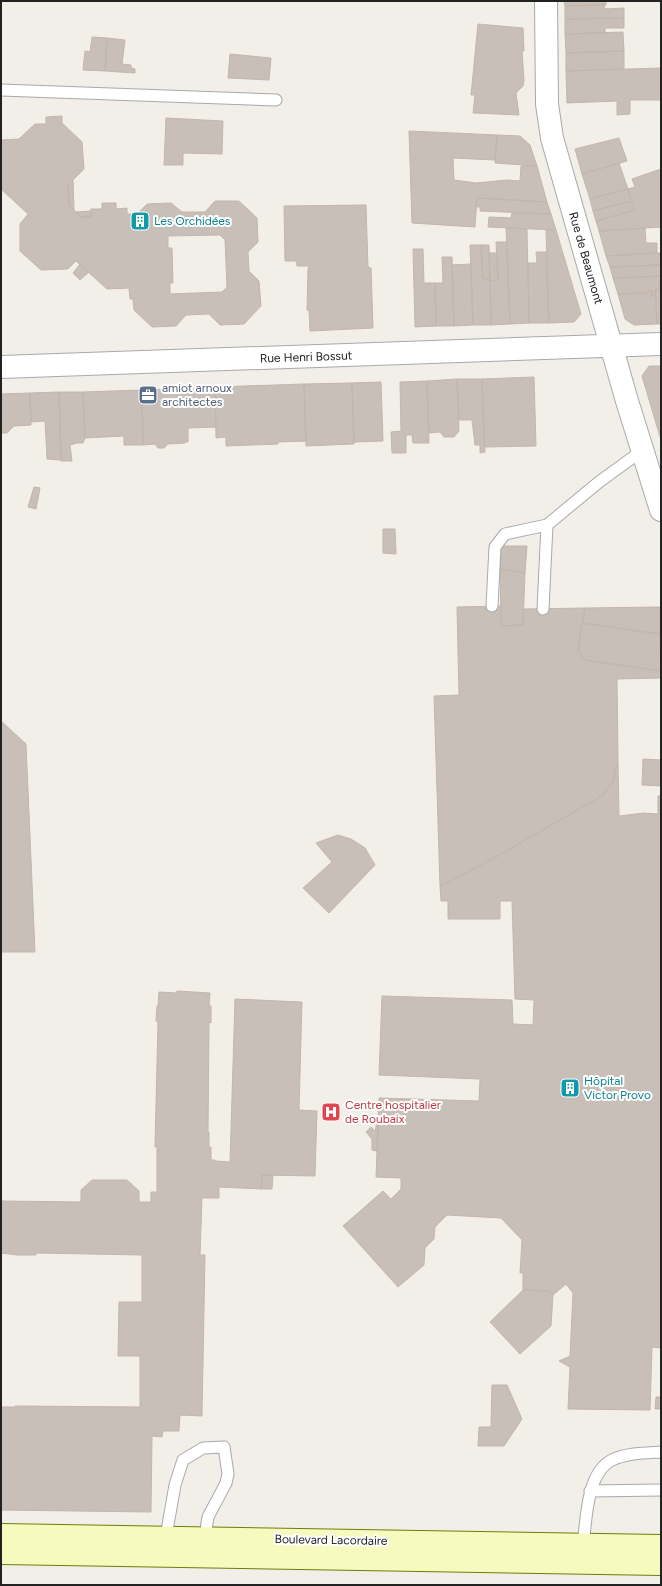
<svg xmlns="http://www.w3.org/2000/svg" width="662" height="1586" font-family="Figtree,sans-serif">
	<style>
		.building { fill: #c7bfb8; stroke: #c4b6ab; fill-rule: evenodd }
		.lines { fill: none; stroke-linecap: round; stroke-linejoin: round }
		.lane-casing { stroke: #a9a9a9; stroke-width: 13 }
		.street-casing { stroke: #a9a9a9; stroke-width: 24 }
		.secondary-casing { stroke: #707d05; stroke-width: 24 }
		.lane { stroke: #fff; stroke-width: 11 }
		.street { stroke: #fff; stroke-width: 22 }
		.secondary { stroke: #f7fabf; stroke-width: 22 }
		.labels { text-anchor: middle; stroke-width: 4; stroke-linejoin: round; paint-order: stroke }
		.culture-label { font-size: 12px; fill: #0d838f; stroke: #fff; text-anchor: start }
		.street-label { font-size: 12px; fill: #222; stroke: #fff }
		.service-label { font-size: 12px; fill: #4e5e75; stroke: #fff; text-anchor: start }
		.health-label { font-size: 12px; fill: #be3a42; stroke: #fff; text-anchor: start }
	</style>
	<rect width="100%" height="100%" fill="#f2efe9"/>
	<!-- building -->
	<path class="building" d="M 564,1 L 606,1 L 606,5 L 565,6 Z
		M 604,5 L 605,9 L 624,8 L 624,18 L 565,19 L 565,6 Z
		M 624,18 L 624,28 L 605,28 L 605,33 L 565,34 L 565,19 Z
		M 478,24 L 523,28 L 524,51 L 522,51 L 524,80 L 523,86 L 516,93 L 519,115 L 473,113 L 475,95 L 471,95 Z
		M 623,32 L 624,51 L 566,53 L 565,34 Z
		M 92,37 L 107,38 L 105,71 L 83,70 L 85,51 L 90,52 Z
		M 107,38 L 125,40 L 122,64 L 131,65 L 131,68 L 135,69 L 135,73 L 105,71 Z
		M 624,51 L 624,69 L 566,71 L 566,53 Z
		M 230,54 L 271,58 L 269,80 L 228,78 Z
		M 661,68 L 661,100 L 630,100 L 630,114 L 617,115 L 617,101 L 567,103 L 566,71 Z
		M 62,116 L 62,123 L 82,142 L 84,169 L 68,185 L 69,205 L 81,217 L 91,217 L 91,209 L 102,209 L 102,203 L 116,203 L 116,209 L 127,208 L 127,214 L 137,214 L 147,204 L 171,203 L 182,212 L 205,212 L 215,201 L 239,201 L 257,218 L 258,242 L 248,252 L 249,271 L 259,281 L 261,306 L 244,324 L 220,325 L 209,314 L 186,315 L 176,326 L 152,327 L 134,310 L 133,299 L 130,299 L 129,288 L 107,289 L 76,261 L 68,269 L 41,270 L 20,251 L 20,224 L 28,214 L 1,189 L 1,140 L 19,139 L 35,124 L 46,124 L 46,117 ZM 220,235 L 225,240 L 227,287 L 222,292 L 170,294 L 170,283 L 173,283 L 172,248 L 168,248 L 168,236 Z
		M 166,118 L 223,121 L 222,154 L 183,153 L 183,165 L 164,165 Z
		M 409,131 L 497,135 L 495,160 L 453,158 L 454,180 L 476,183 L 507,180 L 520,181 L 521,166 L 537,166 L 547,202 L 477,198 L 475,227 L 412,223 Z
		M 497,135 L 520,136 L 530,145 L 537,166 L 495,163 Z
		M 619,138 L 627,161 L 582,174 L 575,149 Z
		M 619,163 L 628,189 L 590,199 L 582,174 Z
		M 661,169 L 661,227 L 599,231 L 596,221 L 635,210 L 628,189 L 635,187 L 632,179 Z
		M 73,180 L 74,210 L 69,205 L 68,185 Z
		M 628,189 L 631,201 L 593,211 L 590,199 Z
		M 477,198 L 547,202 L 551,214 L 480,211 L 480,207 L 476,207 Z
		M 631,201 L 635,210 L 596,221 L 593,211 Z
		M 366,205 L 368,267 L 371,268 L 373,328 L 310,331 L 309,310 L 307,310 L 308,269 L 309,266 L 297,266 L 296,261 L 285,261 L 284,206 Z
		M 91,211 L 91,217 L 81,217 L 75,212 Z
		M 512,213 L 551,214 L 556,230 L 488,227 L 489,217 L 511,218 Z
		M 506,228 L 527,229 L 529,323 L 510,324 Z
		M 645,228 L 646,243 L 657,243 L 657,253 L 606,256 L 599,231 Z
		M 546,230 L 556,230 L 581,314 L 574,322 L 549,323 Z
		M 496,242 L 507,242 L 510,324 L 491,325 L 490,281 L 498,280 Z
		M 470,245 L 481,245 L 483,279 L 490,279 L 491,325 L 473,325 Z
		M 481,245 L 489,245 L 490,279 L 483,279 Z
		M 413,249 L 423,249 L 424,283 L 435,283 L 436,326 L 415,327 Z
		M 536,252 L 546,252 L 549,323 L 529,323 L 528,263 L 537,263 Z
		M 489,253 L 497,253 L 498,280 L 490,281 Z
		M 660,253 L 661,265 L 610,267 L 606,256 Z
		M 442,257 L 452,257 L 454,326 L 436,326 L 435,283 L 443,283 Z
		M 80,264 L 89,272 L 80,280 L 73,273 Z
		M 471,264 L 473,325 L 454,326 L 452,265 Z
		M 661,265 L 661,276 L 642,277 L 613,278 L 610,267 Z
		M 661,276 L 659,290 L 655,290 L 656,296 L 652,296 L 652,291 L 647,291 L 647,293 L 618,294 L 613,278 Z
		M 659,282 L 661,282 L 661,324 L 657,324 L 655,290 L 659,290 Z
		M 647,291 L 652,291 L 652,296 L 656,296 L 657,324 L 634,325 L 625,319 L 618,294 L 647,293 Z
		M 649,366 L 661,366 L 661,440 L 642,376 Z
		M 534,377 L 536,446 L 484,447 L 482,379 Z
		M 457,379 L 459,431 L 454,437 L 444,437 L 440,432 L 429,433 L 427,381 Z
		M 457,379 L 482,379 L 485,452 L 480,453 L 480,445 L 475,445 L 472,420 L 459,420 Z
		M 427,381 L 429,443 L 413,443 L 412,435 L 406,435 L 406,453 L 392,453 L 391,432 L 401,431 L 400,382 Z
		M 381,382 L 383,441 L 354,442 L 352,383 Z
		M 352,383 L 354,444 L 306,446 L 304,384 Z
		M 304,384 L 306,441 L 278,442 L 278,444 L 226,446 L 226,437 L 216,438 L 215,387 Z
		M 215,387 L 216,427 L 188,428 L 188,442 L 185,442 L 185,443 L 168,444 L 164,448 L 158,448 L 155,444 L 143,445 L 142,390 Z
		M 142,390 L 143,445 L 124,445 L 124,436 L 85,438 L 83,392 Z
		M 59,392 L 83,392 L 85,438 L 83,443 L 77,443 L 70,445 L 72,461 L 61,461 Z
		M 59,392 L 61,460 L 47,459 L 45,421 L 31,422 L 30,393 Z
		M 30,393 L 31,425 L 14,426 L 7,433 L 1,433 L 1,394 Z
		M 34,487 L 40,488 L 36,509 L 28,507 Z
		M 383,529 L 395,529 L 396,554 L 383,553 Z
		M 500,546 L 527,546 L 525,573 L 500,569 Z
		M 500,569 L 525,573 L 523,625 L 501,626 Z
		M 501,606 L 501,626 L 523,625 L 523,609 L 585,608 L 578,651 L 585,660 L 661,671 L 661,678 L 617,679 L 618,759 L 613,781 L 603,795 L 498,856 L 440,886 L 434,696 L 459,695 L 457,607 Z
		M 660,607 L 660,634 L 582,623 L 585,608 Z
		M 582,623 L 660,634 L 661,671 L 585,660 L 578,651 Z
		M 1,721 L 26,744 L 35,952 L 1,952 Z
		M 643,759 L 661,760 L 661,786 L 642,785 Z
		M 618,761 L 619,816 L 644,813 L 658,814 L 658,796 L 661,796 L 661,1348 L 652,1347 L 650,1410 L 568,1409 L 570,1367 L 559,1361 L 570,1356 L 573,1293 L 566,1284 L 553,1295 L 549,1291 L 523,1290 L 523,1273 L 520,1273 L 522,1240 L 501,1218 L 447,1215 L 435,1227 L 434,1239 L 425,1248 L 424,1265 L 398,1287 L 343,1226 L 383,1191 L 391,1199 L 401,1189 L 401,1178 L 376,1177 L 379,1098 L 479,1101 L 480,1079 L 379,1075 L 382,996 L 512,1000 L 513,1024 L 533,1025 L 534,1000 L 515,999 L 512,901 L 500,901 L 500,919 L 448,919 L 448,901 L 441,901 L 440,886 L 498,856 L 603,795 L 613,781 Z
		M 338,835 L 351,839 L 365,848 L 375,865 L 329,913 L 303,888 L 332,862 L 316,843 Z
		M 177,991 L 210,993 L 209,1006 L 211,1006 L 211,1023 L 209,1022 L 208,1132 L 209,1132 L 209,1147 L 211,1147 L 211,1160 L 215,1160 L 215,1161 L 230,1162 L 235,999 L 302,1002 L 299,1110 L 317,1111 L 315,1176 L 262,1175 L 261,1189 L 219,1187 L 219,1198 L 202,1198 L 200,1255 L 205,1255 L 202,1416 L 180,1415 L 179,1431 L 163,1431 L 162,1437 L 152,1436 L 151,1512 L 1,1510 L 1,1407 L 15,1407 L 15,1406 L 140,1407 L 140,1356 L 118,1356 L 119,1302 L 142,1302 L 142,1255 L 36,1253 L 36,1255 L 17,1255 L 1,1253 L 1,1201 L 81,1202 L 81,1190 L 92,1180 L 127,1180 L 139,1191 L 139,1202 L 151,1202 L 151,1192 L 157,1192 L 157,1147 L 155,1147 L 158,1022 L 156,1021 L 157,1006 L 158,1006 L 159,992 L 176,993 Z
		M 378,1118 L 377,1151 L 372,1150 L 372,1139 L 366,1132 L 371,1127 L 375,1131 Z
		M 262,1175 L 273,1175 L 272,1189 L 261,1189 Z
		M 523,1290 L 549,1291 L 553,1295 L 551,1326 L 520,1354 L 490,1322 Z
		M 492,1385 L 507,1385 L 522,1419 L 504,1446 L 478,1446 L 479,1427 L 491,1427 Z
		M 656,1397 L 661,1397 L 661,1409 L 655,1409 Z"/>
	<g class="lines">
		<defs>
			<path id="lane" d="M 1,90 L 276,100
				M 547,525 L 599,482 L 643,450
				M 492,606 L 495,547 L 505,534 L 547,525 L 543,609
				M 590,1491 L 661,1490
				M 165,1542 L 175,1485 L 183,1460 L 203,1448 L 224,1447 L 228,1474 L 226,1483 L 208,1517 L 204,1542
				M 583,1548 C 586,1522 586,1473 612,1460 C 626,1453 645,1453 661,1452"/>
			<path id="street" d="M 546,1 L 547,104 L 552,138 L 627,401 L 661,510
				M 1,367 L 661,344"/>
			<path id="secondary" d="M 1,1535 L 661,1546
				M 1,1553 L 661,1564"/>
		</defs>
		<!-- lane casing -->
		<use href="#lane" class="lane-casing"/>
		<!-- street casing -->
		<use href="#street" class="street-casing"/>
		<!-- secondary casing -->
		<use href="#secondary" class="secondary-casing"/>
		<!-- lane -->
		<use href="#lane" class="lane"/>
		<!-- street -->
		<use href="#street" class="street"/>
		<!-- secondary -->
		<use href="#secondary" class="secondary"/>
	</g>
	<!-- icons -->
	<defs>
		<symbol id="building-square" viewBox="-11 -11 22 22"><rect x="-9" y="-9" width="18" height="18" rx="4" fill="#0f9aa8" stroke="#fff"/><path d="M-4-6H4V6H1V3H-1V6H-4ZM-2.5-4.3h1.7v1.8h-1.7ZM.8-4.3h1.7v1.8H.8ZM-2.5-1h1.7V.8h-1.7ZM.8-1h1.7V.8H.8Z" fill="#fff"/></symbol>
		<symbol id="office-square" viewBox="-11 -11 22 22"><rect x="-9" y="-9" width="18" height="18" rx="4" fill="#5c6f8a" stroke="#fff"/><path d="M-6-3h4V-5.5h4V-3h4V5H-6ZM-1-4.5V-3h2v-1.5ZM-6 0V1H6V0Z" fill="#fff"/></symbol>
		<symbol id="hospital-square" viewBox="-11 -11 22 22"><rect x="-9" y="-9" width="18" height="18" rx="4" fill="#e0444e" stroke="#fff"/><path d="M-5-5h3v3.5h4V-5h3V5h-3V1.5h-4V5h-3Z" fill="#fff"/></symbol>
	</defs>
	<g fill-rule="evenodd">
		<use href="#building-square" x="129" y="210" width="22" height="22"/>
		<use href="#office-square" x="137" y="384" width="22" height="22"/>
		<use href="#building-square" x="559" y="1077" width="22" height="22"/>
		<use href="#hospital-square" x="320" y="1101" width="22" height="22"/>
	</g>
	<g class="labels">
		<!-- culture labels -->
		<g class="culture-label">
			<text x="154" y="225">Les Orchidées</text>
			<text x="584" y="1085">Hôpital<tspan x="584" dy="14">Victor Provo</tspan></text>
		</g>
		<!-- street labels -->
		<g class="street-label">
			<text transform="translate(586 258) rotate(74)" y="4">Rue de Beaumont</text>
			<text transform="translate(306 357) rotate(-2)" y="4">Rue Henri Bossut</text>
			<text transform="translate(331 1540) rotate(1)" y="4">Boulevard Lacordaire</text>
		</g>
		<!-- service labels -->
		<g class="service-label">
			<text x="162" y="392">amiot arnoux<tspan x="162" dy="14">architectes</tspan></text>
		</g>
		<!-- health labels -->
		<g class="health-label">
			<text x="345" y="1109">Centre hospitalier<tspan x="345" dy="14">de Roubaix</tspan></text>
		</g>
	</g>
	<!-- border -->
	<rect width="662" height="1586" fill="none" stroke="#222222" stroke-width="4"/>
</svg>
